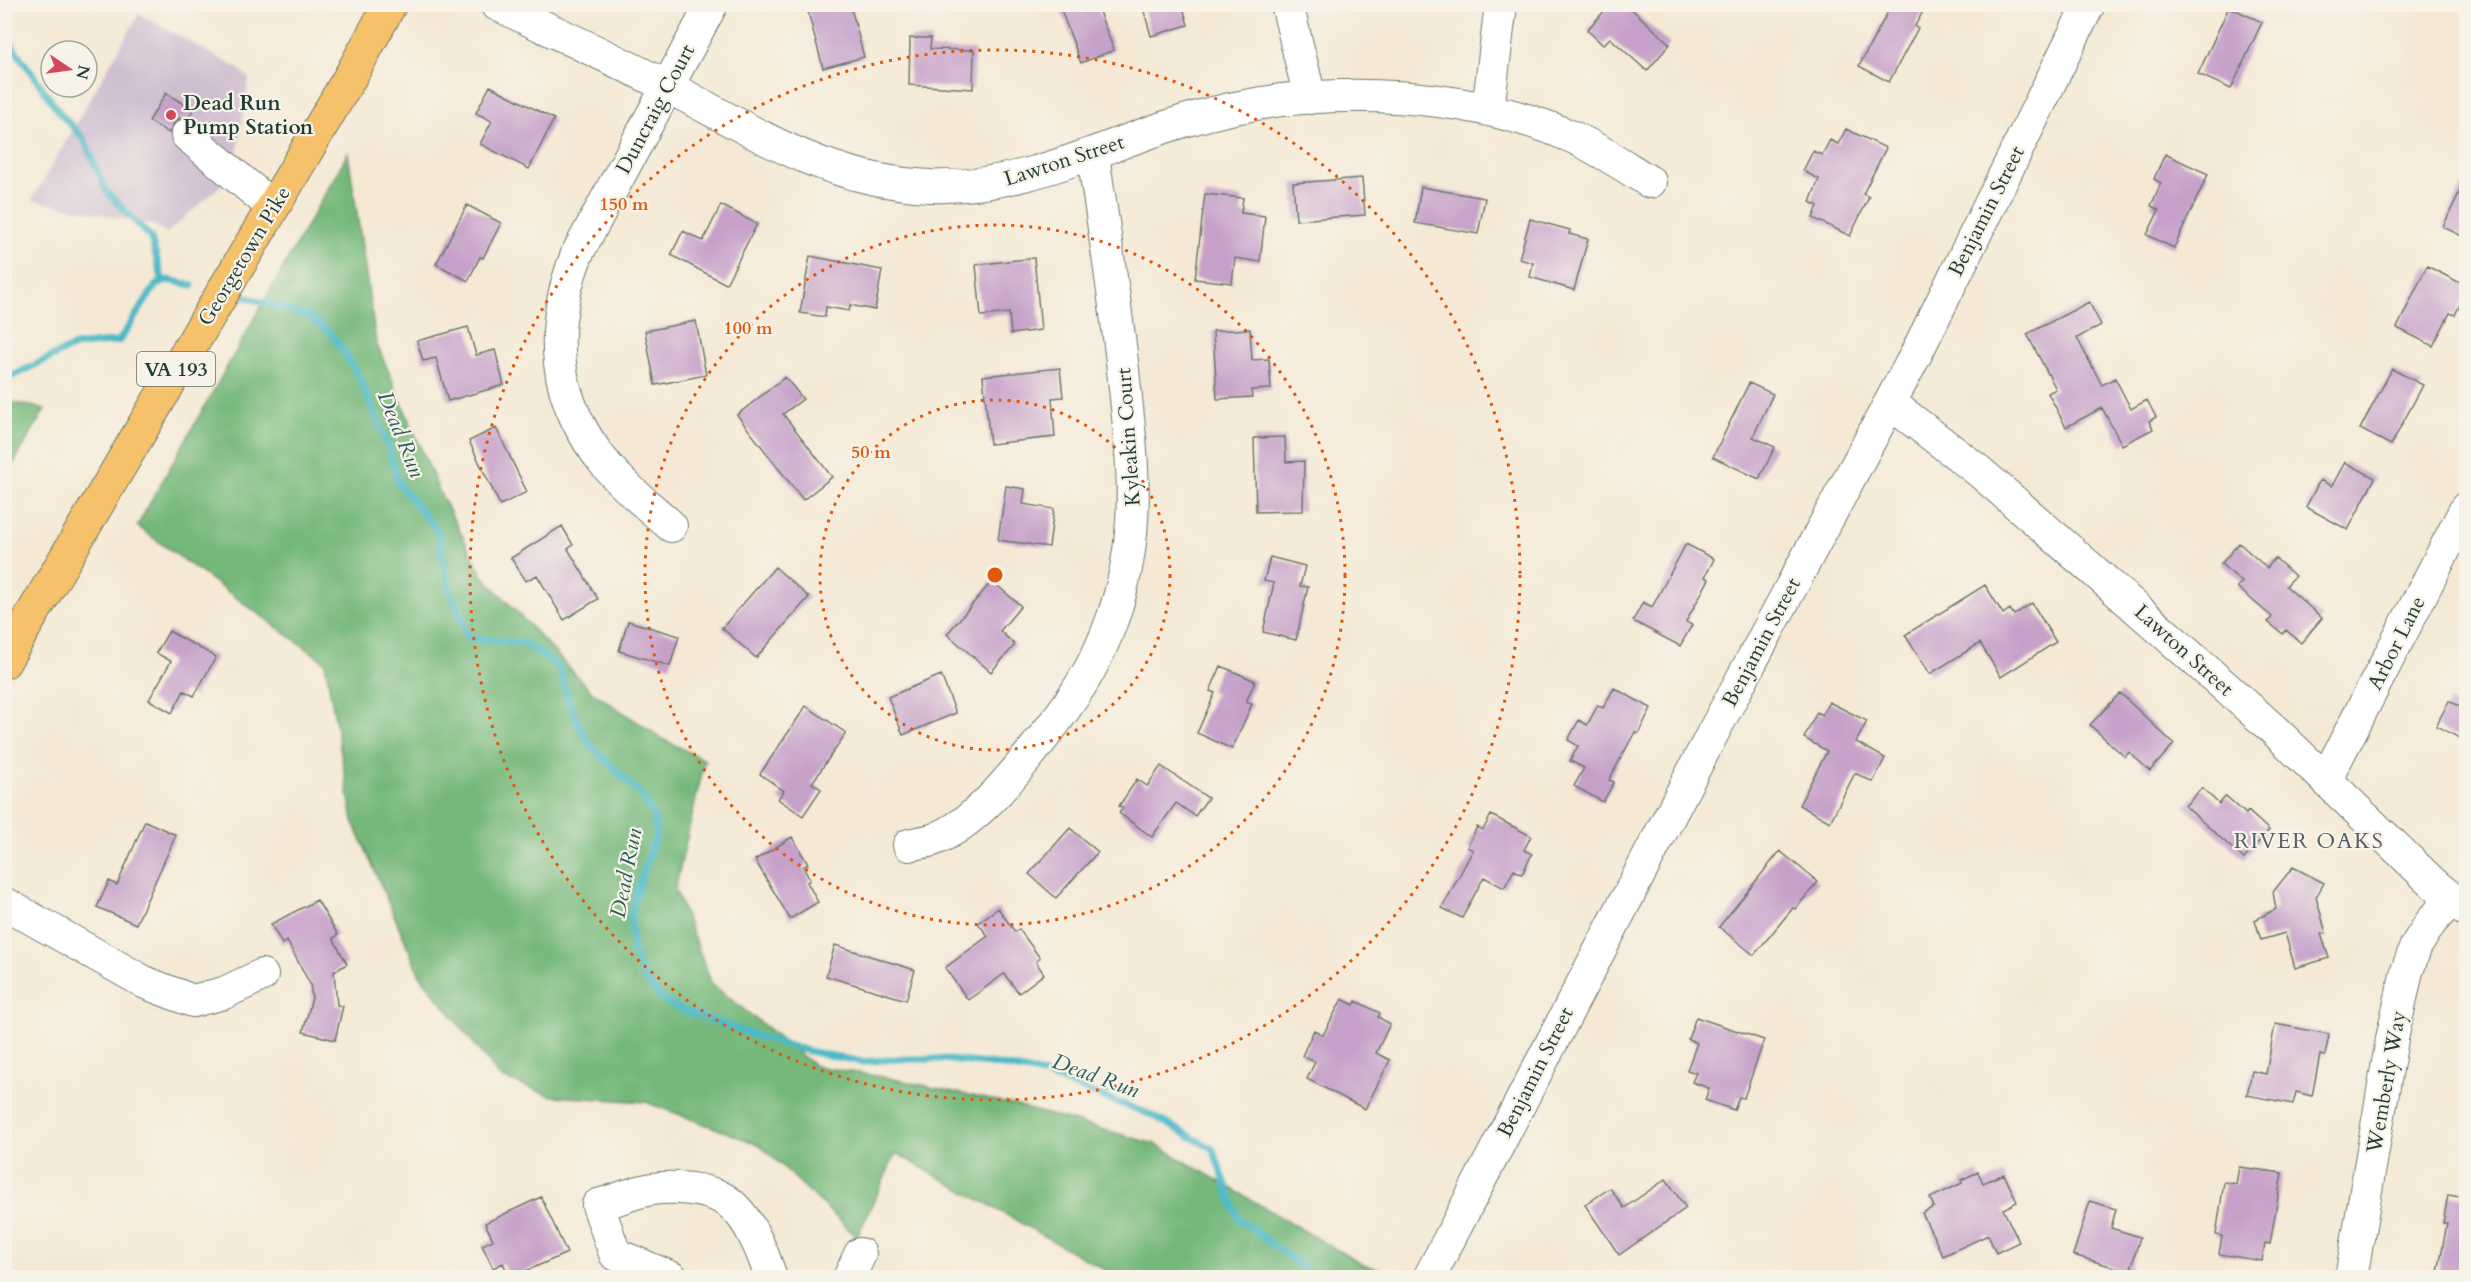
<svg xmlns="http://www.w3.org/2000/svg" width="2471" height="1282" font-family="Cardo,serif">
	<style>
		.industrial { fill: #cfbdd0 }
		.forest { fill: #75b87a; stroke: #4a7a57; stroke-width: 1.5 }
		.lines { fill: none; stroke-linecap: round; stroke-linejoin: round }
		.stream { stroke: #4cb9c7; stroke-width: 7 }
		.building { fill: #c6a0c9 }
		.minor-casing { stroke: #6a796c; stroke-width: 34 }
		.major-casing { stroke: #6a796c; stroke-width: 35 }
		.minor { stroke: #fff; stroke-width: 32 }
		.major { stroke: #f5c16b; stroke-width: 33 }
		.ring { fill: none; stroke: #de580e; stroke-width: 3; stroke-dasharray: 3 6 }
		.poi-dot { fill: #d1495b; stroke: #f7f3e8; stroke-width: 2 }
		.labels { text-anchor: middle; stroke-width: 4.5; stroke-linejoin: round; paint-order: stroke }
		.shield { fill: #f7f3e8; stroke: #60746a; stroke-width: 1.5 }
		.shield-label { font-size: 20px; font-weight: bold; fill: #1f3d34 }
		.poi-label { font-size: 21px; font-weight: bold; fill: #1f3d34; stroke: #f7f3e8; text-anchor: start }
		.street-label { font-size: 21px; fill: #1f3d34; stroke: #f7f3e8 }
		.water-label { font-size: 22px; font-style: italic; fill: #2a5c59; stroke: #f7f3e8 }
		.neighbourhood-label { font-size: 22px; letter-spacing: 1.5px; fill: #596068; stroke: #f7f3e8 }
		.centre { fill: #de580e; stroke: #f7f3e8; stroke-width: 3 }
		.ring-label { font-size: 18px; text-anchor: middle; font-weight: bold; fill: #de580e; stroke: #f7f3e8; stroke-width: 4.5; stroke-linejoin: round; paint-order: stroke }
	</style>
	<rect width="100%" height="100%" fill="#f7f3e8"/>
	<filter id="ink" filterUnits="userSpaceOnUse"><feTurbulence type="fractalNoise" baseFrequency=".0167" numOctaves="2"/><feDisplacementMap in="SourceGraphic" scale="12" xChannelSelector="R" yChannelSelector="G"/><feConvolveMatrix kernelMatrix="1 2 1 2 8 2 1 2 1" color-interpolation-filters="sRGB"/></filter>
	<filter id="wash" filterUnits="userSpaceOnUse"><feTurbulence type="fractalNoise" baseFrequency=".008" numOctaves="4" result="noise"/><feDisplacementMap in="SourceGraphic" scale="24" xChannelSelector="R" yChannelSelector="G"/><feGaussianBlur stdDeviation="1.35" result="paint"/><feColorMatrix in="noise" values="0 0 0 0 0 0 0 0 0 0 0 0 0 0 0 0 0 1.4 0 .05"/><feComposite in="paint" operator="in"/></filter>
	<g filter="url(#wash)">
		<rect width="100%" height="100%" fill="#f5e9d5"/>
		<!-- industrial -->
		<path class="industrial" d="M 139,14 L 239,69 L 249,78 L 235,166 L 226,181 L 167,233 L 153,225 L 32,200 Z"/>
		<!-- forest -->
		<path class="forest" d="M 348,153 L 376,342 L 440,493 L 483,576 L 590,690 L 666,741 L 705,760 L 675,889 L 712,984 L 815,1066 L 889,1078 L 1014,1105 L 1155,1144 L 1363,1265 L 1405,1275 L 1404,1277 L 1117,1277 L 896,1153 L 857,1237 L 760,1145 L 646,1102 L 552,1096 L 500,1077 L 420,975 L 353,821 L 325,662 L 137,526 Z
			M 5,401 L 45,409 L 5,478 L 4,401 Z"/>
		<g class="lines">
			<!-- stream -->
			<path class="stream" d="M 4,9 L 6,4
				M 4,34 L 60,113 L 84,139 L 106,191 L 151,238 L 163,282
				M 243,296 L 309,317 L 330,332 L 341,348 L 358,374 L 389,448 L 398,483 L 438,532 L 448,583 L 468,638 L 524,643 L 558,666 L 573,713 L 589,744 L 641,795 L 653,815 L 656,835 L 637,891 L 631,916 L 633,950 L 643,976 L 661,999 L 682,1010 L 754,1035 L 808,1051 L 862,1062 L 898,1059 L 942,1059 L 998,1065 L 1039,1073 L 1152,1115 L 1213,1149 L 1238,1218 L 1316,1278
				M 4,380 L 74,346 L 119,341 L 156,285 L 168,280 L 192,285"/>
		</g>
		<g id="blocks">
			<!-- building -->
			<path class="building" d="M 806,4 L 850,4 L 864,57 L 823,68 Z
				M 1076,4 L 1096,4 L 1114,50 L 1081,63 L 1061,10 Z
				M 1142,4 L 1182,4 L 1188,25 L 1151,36 Z
				M 1611,4 L 1626,4 L 1670,44 L 1647,71 L 1610,38 L 1603,45 L 1587,30 Z
				M 1892,4 L 1927,4 L 1915,26 L 1918,28 L 1889,82 L 1859,66 Z
				M 2229,7 L 2262,22 L 2231,89 L 2198,74 Z
				M 910,38 L 931,38 L 930,49 L 974,50 L 973,89 L 909,85 Z
				M 490,86 L 554,119 L 529,169 L 480,144 L 492,121 L 476,113 Z
				M 166,93 L 193,110 L 189,117 L 180,118 L 174,123 L 169,133 L 149,121 Z
				M 1846,129 L 1886,148 L 1863,194 L 1869,197 L 1850,236 L 1813,218 L 1818,206 L 1810,202 L 1819,179 L 1803,171 L 1813,151 L 1822,155 L 1830,140 L 1838,144 Z
				M 2165,154 L 2208,174 L 2174,248 L 2147,235 L 2159,210 L 2151,206 L 2161,183 L 2154,179 Z
				M 1362,178 L 1365,215 L 1296,220 L 1293,183 Z
				M 2466,178 L 2466,238 L 2443,227 Z
				M 1421,187 L 1485,198 L 1478,234 L 1415,223 Z
				M 1205,194 L 1243,198 L 1241,213 L 1265,216 L 1260,262 L 1235,258 L 1232,283 L 1195,279 Z
				M 467,205 L 501,223 L 483,258 L 480,257 L 468,281 L 436,264 Z
				M 721,205 L 757,224 L 726,284 L 671,255 L 683,231 L 703,241 Z
				M 1530,219 L 1570,230 L 1569,234 L 1588,239 L 1574,290 L 1530,277 L 1533,263 L 1519,259 Z
				M 810,256 L 882,270 L 875,310 L 850,305 L 849,311 L 826,307 L 825,317 L 800,313 Z
				M 1034,258 L 1041,330 L 1011,334 L 1009,313 L 981,316 L 976,265 Z
				M 2427,266 L 2466,286 L 2466,292 L 2455,315 L 2450,313 L 2433,346 L 2397,328 Z
				M 2089,302 L 2101,325 L 2077,338 L 2102,385 L 2115,378 L 2131,409 L 2147,400 L 2156,417 L 2149,421 L 2153,429 L 2122,445 L 2102,408 L 2066,427 L 2048,393 L 2056,389 L 2027,334 Z
				M 696,321 L 706,375 L 655,385 L 645,331 Z
				M 468,327 L 476,355 L 495,350 L 504,385 L 448,401 L 436,358 L 423,361 L 417,341 Z
				M 1250,329 L 1252,360 L 1269,359 L 1271,389 L 1251,390 L 1252,397 L 1217,399 L 1213,331 Z
				M 1060,368 L 1063,397 L 1052,398 L 1055,437 L 990,444 L 983,376 Z
				M 2392,369 L 2423,385 L 2391,445 L 2360,429 Z
				M 785,377 L 803,399 L 783,414 L 832,477 L 803,500 L 737,415 Z
				M 1749,383 L 1773,394 L 1753,437 L 1775,447 L 1759,479 L 1713,457 Z
				M 496,428 L 527,492 L 500,505 L 469,441 Z
				M 1285,437 L 1286,462 L 1304,461 L 1303,511 L 1256,512 L 1254,438 Z
				M 2345,462 L 2375,478 L 2348,530 L 2306,507 L 2320,480 L 2332,486 Z
				M 1006,486 L 1025,489 L 1023,504 L 1054,509 L 1049,547 L 998,540 Z
				M 562,526 L 573,545 L 568,549 L 598,599 L 564,620 L 537,575 L 526,581 L 511,558 Z
				M 2239,543 L 2267,568 L 2275,558 L 2295,576 L 2286,586 L 2322,618 L 2301,643 L 2286,630 L 2283,634 L 2268,622 L 2272,617 L 2237,587 L 2242,582 L 2221,564 Z
				M 1686,544 L 1714,559 L 1705,577 L 1709,579 L 1686,622 L 1692,625 L 1680,646 L 1633,621 L 1643,602 L 1652,607 Z
				M 1270,557 L 1305,566 L 1300,586 L 1308,587 L 1296,640 L 1263,632 L 1274,583 L 1264,581 Z
				M 775,567 L 809,597 L 756,658 L 722,628 Z
				M 992,581 L 1021,606 L 1000,631 L 1015,645 L 991,672 L 947,634 Z
				M 1985,585 L 2003,614 L 2010,609 L 2014,615 L 2032,603 L 2056,642 L 2001,677 L 1980,643 L 1930,674 L 1905,635 Z
				M 628,621 L 679,636 L 670,666 L 619,651 Z
				M 169,631 L 216,657 L 194,696 L 184,691 L 172,713 L 149,700 L 171,661 L 156,653 Z
				M 1221,666 L 1255,681 L 1246,702 L 1252,704 L 1232,749 L 1197,733 L 1215,693 L 1210,691 Z
				M 941,675 L 956,713 L 903,735 L 888,697 Z
				M 1614,688 L 1651,708 L 1638,734 L 1635,732 L 1609,780 L 1614,782 L 1603,802 L 1574,786 L 1584,768 L 1570,761 L 1578,746 L 1568,740 L 1579,720 L 1587,725 L 1598,705 L 1603,708 Z
				M 2120,693 L 2174,744 L 2150,771 L 2129,752 L 2125,757 L 2090,725 Z
				M 2449,701 L 2466,710 L 2466,741 L 2436,726 Z
				M 1829,702 L 1867,721 L 1856,742 L 1885,758 L 1873,782 L 1855,773 L 1830,822 L 1799,805 L 1827,751 L 1804,738 L 1817,712 L 1822,715 Z
				M 806,706 L 846,733 L 812,783 L 821,789 L 803,816 L 778,799 L 784,791 L 760,774 Z
				M 1161,766 L 1208,798 L 1195,816 L 1176,803 L 1152,837 L 1119,813 L 1123,808 L 1119,806 L 1137,779 L 1147,786 Z
				M 2202,788 L 2219,804 L 2226,796 L 2246,814 L 2248,811 L 2269,830 L 2244,859 L 2185,806 Z
				M 1491,815 L 1531,836 L 1524,850 L 1532,854 L 1522,874 L 1514,870 L 1504,888 L 1484,877 L 1462,918 L 1442,908 L 1473,850 L 1467,847 L 1477,827 L 1483,830 Z
				M 145,821 L 176,835 L 136,924 L 97,907 L 109,881 L 117,885 Z
				M 1070,828 L 1098,852 L 1056,898 L 1029,874 Z
				M 792,837 L 808,864 L 803,867 L 810,880 L 807,882 L 818,902 L 790,919 L 755,860 Z
				M 1780,851 L 1818,882 L 1795,909 L 1793,908 L 1754,955 L 1719,927 Z
				M 2293,867 L 2324,883 L 2316,897 L 2326,933 L 2321,934 L 2329,958 L 2295,968 L 2285,933 L 2261,940 L 2255,920 L 2276,909 L 2273,892 Z
				M 317,900 L 338,935 L 333,938 L 347,964 L 334,972 L 337,1005 L 343,1006 L 335,1040 L 303,1032 L 312,998 L 310,984 L 287,941 L 282,944 L 271,924 Z
				M 998,908 L 1015,932 L 1019,929 L 1040,958 L 1036,962 L 1044,974 L 1019,993 L 1004,974 L 968,1000 L 945,968 L 988,936 L 978,923 Z
				M 835,945 L 915,970 L 906,1000 L 826,976 Z
				M 1342,999 L 1354,1005 L 1356,1001 L 1380,1013 L 1378,1017 L 1390,1024 L 1376,1053 L 1390,1060 L 1365,1109 L 1307,1079 L 1315,1062 L 1302,1056 L 1314,1030 L 1323,1035 Z
				M 1696,1017 L 1764,1040 L 1744,1098 L 1739,1097 L 1734,1110 L 1705,1100 L 1709,1088 L 1692,1082 L 1696,1073 L 1687,1070 L 1697,1043 L 1688,1039 Z
				M 2275,1024 L 2329,1034 L 2325,1056 L 2320,1055 L 2312,1096 L 2296,1092 L 2293,1104 L 2247,1095 L 2252,1071 L 2266,1074 Z
				M 2239,1167 L 2282,1173 L 2270,1244 L 2265,1243 L 2262,1261 L 2219,1254 L 2222,1236 L 2216,1235 L 2224,1182 L 2236,1184 Z
				M 1978,1172 L 1983,1183 L 2004,1174 L 2017,1202 L 2003,1209 L 2019,1242 L 1996,1253 L 1988,1235 L 1943,1256 L 1922,1213 L 1934,1207 L 1930,1198 L 1962,1183 L 1961,1180 Z
				M 1666,1179 L 1686,1208 L 1619,1255 L 1585,1205 L 1610,1188 L 1624,1208 Z
				M 2448,1195 L 2466,1198 L 2466,1278 L 2437,1278 L 2447,1223 L 2443,1223 Z
				M 541,1197 L 567,1253 L 510,1278 L 503,1263 L 493,1268 L 482,1245 L 493,1240 L 485,1223 Z
				M 2090,1201 L 2116,1209 L 2111,1228 L 2140,1237 L 2130,1272 L 2073,1255 Z"/>
		</g>
	</g>
	<g filter="url(#ink)">
		<use href="#blocks" fill-opacity="0" stroke="#6a796c" stroke-width="1.5"/>
		<g class="lines">
			<defs>
				<path id="minor" d="M 496,4 C 554,32 612,58 668,87 C 757,133 826,181 930,186 C 1021,190 1099,147 1184,121 C 1302,84 1456,87 1570,136 C 1598,148 1624,166 1650,182
					M 1287,4 L 1310,98
					M 1488,110 L 1501,4
					M 187,135 L 273,207
					M 1890,403 L 1980,472 L 2118,592 L 2273,729 L 2435,885 L 2466,910
					M 671,526 C 650,507 625,488 607,466 C 552,400 547,331 577,254 L 712,4
					M 2326,779 L 2466,508
					M 909,845 C 917,843 927,842 935,839 C 974,824 1009,780 1035,748 C 1069,705 1095,670 1113,617 C 1142,534 1133,463 1124,379 C 1116,304 1104,229 1093,155
					M 4,903 L 146,983 L 193,1001 L 224,993 L 262,975
					M 672,1278 L 615,1254 L 598,1205 C 616,1200 634,1192 652,1189 C 673,1186 705,1188 724,1199 C 748,1213 763,1253 771,1278
					M 849,1278 L 860,1254
					M 1429,1278 L 1715,729 L 1915,356 L 2089,4
					M 2351,1278 L 2392,1039 L 2407,971 L 2416,946 L 2431,922 L 2452,899"/>
				<path id="major" d="M 4,662 L 350,77 L 390,4"/>
			</defs>
			<!-- minor casing -->
			<use href="#minor" class="minor-casing"/>
			<!-- major casing -->
			<use href="#major" class="major-casing"/>
			<!-- minor -->
			<use href="#minor" class="minor"/>
			<!-- major -->
			<use href="#major" class="major"/>
		</g>
	</g>
	<!-- distance rings -->
	<g class="ring">
		<circle cx="995" cy="575" r="175"/>
		<circle cx="995" cy="575" r="350"/>
		<circle cx="995" cy="575" r="525"/>
	</g>
	<!-- markers -->
	<circle class="poi-dot" cx="171" cy="115" r="6"/>
	<g class="labels">
		<!-- shield labels -->
		<rect class="shield" x="137" y="352" width="78" height="34" rx="4.5"/>
		<g class="shield-label">
			<text x="176" y="376">VA 193</text>
		</g>
		<!-- poi labels -->
		<g class="poi-label">
			<text x="183" y="110">Dead Run<tspan x="183" dy="24">Pump Station</tspan></text>
		</g>
		<!-- street labels -->
		<g class="street-label">
			<text transform="translate(655 109) rotate(-62)" y="7">Duncraig Court</text>
			<text transform="translate(1064 160) rotate(-18)" y="7">Lawton Street</text>
			<text transform="translate(1986 211) rotate(-63)" y="7">Benjamin Street</text>
			<text transform="translate(244 256) rotate(-59)" y="7">Georgetown Pike</text>
			<text transform="translate(1128 437) rotate(-94)" y="7">Kyleakin Court</text>
			<text transform="translate(1761 642) rotate(-62)" y="7">Benjamin Street</text>
			<text transform="translate(2396 643) rotate(-63)" y="7">Arbor Lane</text>
			<text transform="translate(2184 650) rotate(42)" y="7">Lawton Street</text>
			<text transform="translate(1535 1072) rotate(-63)" y="7">Benjamin Street</text>
			<text transform="translate(2386 1082) rotate(-80)" y="7">Wemberly Way</text>
		</g>
		<!-- water labels -->
		<g class="water-label">
			<text transform="translate(402 434) rotate(68)" y="8">Dead Run</text>
			<text transform="translate(625 873) rotate(-79)" y="8">Dead Run</text>
			<text transform="translate(1096 1075) rotate(20)" y="8">Dead Run</text>
		</g>
		<!-- neighbourhood labels -->
		<g class="neighbourhood-label">
			<text x="2309" y="848">RIVER OAKS</text>
		</g>
	</g>
	<circle cx="995" cy="575" r="9" class="centre"/>
	<g class="ring-label">
		<text x="624" y="210">150 m</text>
		<text x="748" y="334">100 m</text>
		<text x="871" y="458">50 m</text>
	</g>
	<!-- margin -->
	<rect width="2471" height="1282" fill="none" stroke="#f7f3e8" stroke-width="24"/>
	<!-- north arrow -->
	<g transform="translate(69 69) rotate(103)"><circle r="28" fill="#f7f3e8" stroke="#a1aaa0" stroke-width="1.5"/>
	<path d="M0-4.5L10 22L0 15L-10 22Z" fill="#d1495b"/>
	<text y="-9" font-size="16" font-weight="bold" text-anchor="middle" fill="#1f3d34">N</text>
	</g>
</svg>
